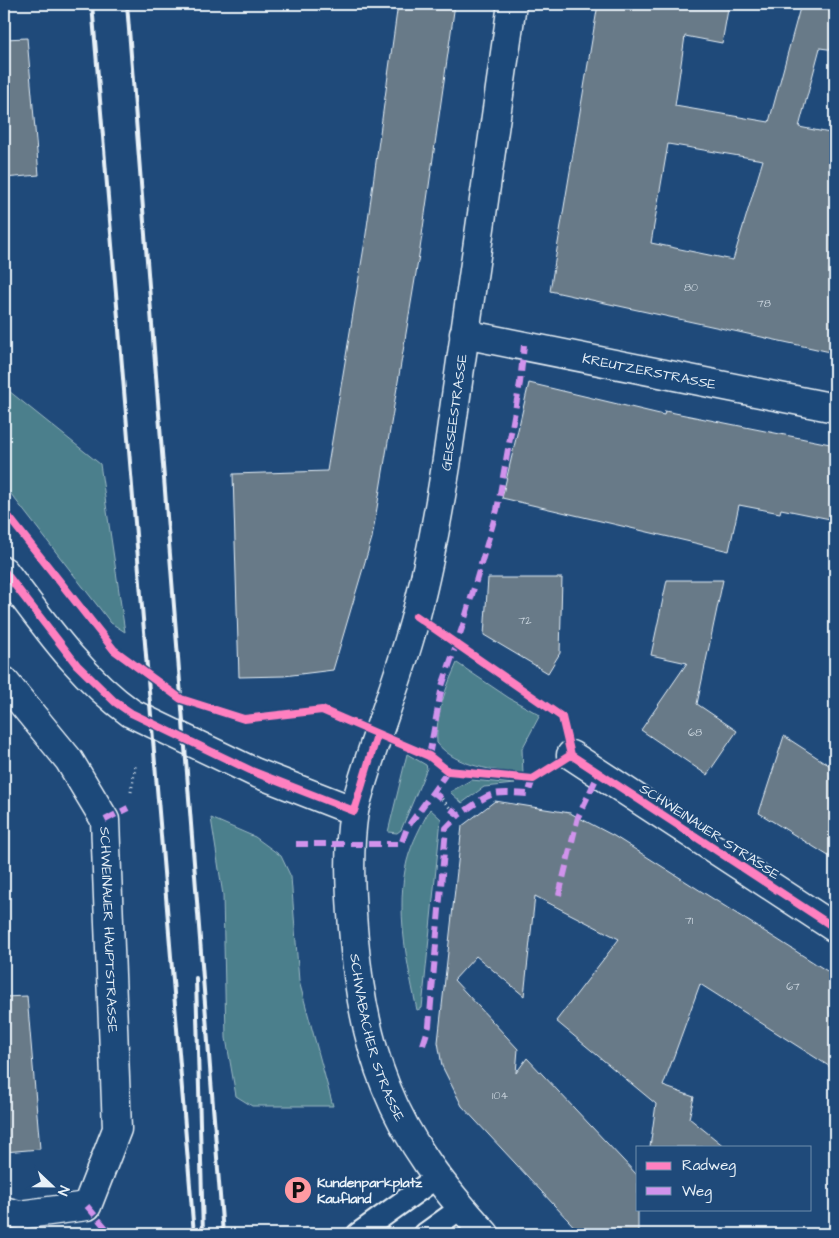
<svg xmlns="http://www.w3.org/2000/svg" width="839" height="1238" font-family="'Architects Daughter',sans-serif">
	<style>
		.green { fill: #4c7f8c; stroke: #9ab8c2 }
		.building { fill: #677a88; stroke: #e8f1f8; fill-rule: evenodd }
		.lines { fill: none; stroke-linecap: round; stroke-linejoin: round }
		.service-casing { stroke: #e8f1f8; stroke-width: 25 }
		.minor-casing { stroke: #e8f1f8; stroke-width: 31 }
		.tertiary-casing { stroke: #e8f1f8; stroke-width: 31 }
		.secondary-casing { stroke: #e8f1f8; stroke-width: 31 }
		.path { stroke: #e8f1f8; stroke-width: 3; stroke-dasharray: 1 4; stroke-linecap: butt }
		.service { stroke: #1f4a7a; stroke-width: 21 }
		.minor { stroke: #1f4a7a; stroke-width: 28 }
		.tertiary { stroke: #1f4a7a; stroke-width: 28 }
		.secondary { stroke: #1f4a7a; stroke-width: 28 }
		.rail { stroke: #e8f1f8; stroke-width: 4 }
		.quiet { stroke: #d193ec; stroke-width: 6; stroke-dasharray: 12 6; stroke-linecap: butt }
		.cycleway-casing { stroke: #1f4a7a; stroke-width: 11 }
		.cycleway { stroke: #ff80c0; stroke-width: 8 }
		.labels { text-anchor: middle; stroke-width: 4; stroke-linejoin: round; paint-order: stroke }
		.number-label { font-size: 11px; fill: #c8d3dc }
		.street-label { font-size: 14px; fill: #e8f1f8; stroke: #1f4a7a }
		.poi-label { font-size: 14px; font-weight: bold; fill: #e8f1f8; stroke: #1f4a7a; text-anchor: start }
	</style>
	<rect width="100%" height="100%" fill="#1f4a7a"/>
	<filter id="ink" filterUnits="userSpaceOnUse"><feTurbulence type="fractalNoise" baseFrequency=".02" numOctaves="2"/><feDisplacementMap in="SourceGraphic" scale="10" xChannelSelector="R" yChannelSelector="G"/><feConvolveMatrix kernelMatrix="1 2 1 2 8 2 1 2 1" color-interpolation-filters="sRGB"/></filter>
	<g filter="url(#ink)">
		<!-- green -->
		<path class="green" d="M 4,387 L 100,464 L 125,632 L 111,623 L 4,485 Z
			M 457,663 L 509,698 L 540,715 L 522,749 L 523,775 C 494,769 457,768 437,743 C 435,716 446,687 457,663 Z
			M 407,754 L 426,765 L 427,768 L 401,830 L 397,833 L 388,832 Z
			M 471,780 L 515,784 L 484,787 L 462,803 L 450,792 Z
			M 430,809 L 441,819 L 422,1008 L 417,1010 C 407,963 395,909 407,861 C 412,842 421,826 430,809 Z
			M 211,818 L 255,837 L 281,856 L 291,877 L 299,981 L 333,1106 L 252,1106 L 236,1096 L 226,1038 L 223,895 Z"/>
		<!-- building -->
		<path class="building" d="M 398,4 L 455,4 L 420,249 L 372,538 L 333,670 L 284,676 L 239,677 L 233,474 L 327,471 L 365,241 Z
			M 598,4 L 729,4 L 722,43 L 685,36 L 675,106 L 769,122 L 801,4 L 831,4 L 829,12 L 835,12 L 835,50 L 820,48 L 799,127 L 835,134 L 835,353 L 550,291 ZM 668,144 L 763,160 L 733,260 L 651,243 Z
			M 27,38 L 39,175 L 4,178 L 4,39 Z
			M 529,383 L 664,415 L 665,411 L 835,445 L 835,520 L 781,509 L 780,513 L 739,505 L 729,551 L 502,498 Z
			M 488,578 L 562,578 L 560,653 L 548,673 L 484,635 Z
			M 667,580 L 723,580 L 697,704 L 737,731 L 707,775 L 641,730 L 687,663 L 651,655 Z
			M 784,736 L 835,769 L 835,860 L 759,813 Z
			M 495,801 L 570,813 L 614,836 L 835,976 L 835,1070 L 700,984 L 663,1086 L 694,1097 L 689,1118 L 725,1147 L 650,1147 L 656,1104 L 556,1021 L 619,939 L 535,896 L 524,996 L 476,956 L 454,980 L 518,1049 L 516,1073 L 527,1058 L 638,1176 L 638,1234 L 581,1234 L 462,1106 L 442,1066 L 438,1042 L 462,826 Z
			M 27,996 L 40,1149 L 4,1152 L 4,997 Z"/>
		<g class="lines">
			<defs>
				<path id="service" d="M 358,1234 L 437,1177
					M 425,1234 L 461,1208"/>
				<g id="minor">
					<path id="s1" d="M 464,334 L 835,408"/>
					<path id="s2" d="M 4,681 L 69,760 L 105,820 L 117,1129 L 87,1206 L 19,1215 L 4,1211"/>
					<path d="M 571,755 L 835,928"/>
				</g>
				<g id="tertiary">
					<path id="s3" d="M 354,811 C 371,745 399,682 416,615 C 429,566 438,516 446,466 L 512,4"/>
				</g>
				<g id="secondary">
					<path id="s4" d="M 4,571 C 42,621 79,676 131,713 L 254,772 L 354,811 C 348,851 350,888 353,928 C 357,981 366,1038 386,1087 C 408,1143 445,1190 485,1234"/>
				</g>
			</defs>
			<!-- service casing -->
			<use href="#service" class="service-casing"/>
			<!-- minor casing -->
			<use href="#minor" class="minor-casing"/>
			<!-- tertiary casing -->
			<use href="#tertiary" class="tertiary-casing"/>
			<!-- secondary casing -->
			<use href="#secondary" class="secondary-casing"/>
			<!-- path -->
			<path class="path" d="M 131,792 L 136,763
				M 442,799 L 451,809"/>
			<!-- service -->
			<use href="#service" class="service"/>
			<!-- minor -->
			<use href="#minor" class="minor"/>
			<!-- tertiary -->
			<use href="#tertiary" class="tertiary"/>
			<!-- secondary -->
			<use href="#secondary" class="secondary"/>
			<!-- rail -->
			<path class="rail" d="M 92,4 L 194,1234
				M 127,4 L 223,1234
				M 196,978 L 203,1234"/>
			<!-- quiet -->
			<path class="quiet" d="M 429,756 L 442,686 L 463,625 L 497,510 L 520,383 L 524,345
				M 432,791 L 442,799
				M 451,809 L 459,815 C 491,793 488,791 528,794 L 533,779
				M 105,820 L 128,808
				M 296,844 L 401,844 L 407,828 L 448,771
				M 559,895 L 578,817 L 599,773
				M 423,1045 L 429,1026 L 446,828 L 459,815
				M 87,1206 L 111,1234"/>
			<defs>
				<path id="cycleway" d="M 4,511 L 114,650 L 181,699 L 244,719 L 322,710 L 429,756 L 448,771 L 533,779 L 571,755
					M 4,571 L 77,665 L 115,702 L 131,713 L 254,772 L 354,811 L 377,735
					M 416,616 L 562,717 L 571,755
					M 571,755 L 835,928"/>
			</defs>
			<!-- cycleway casing -->
			<use href="#cycleway" class="cycleway-casing"/>
			<!-- cycleway -->
			<use href="#cycleway" class="cycleway"/>
		</g>
	</g>
	<!-- icons -->
	<defs>
		<symbol id="parking-disc" viewBox="-11 -11 22 22"><circle r="9.5" fill="#ff9aa2" stroke="#1f4a7a"/><path d="M-3.5-5.5H1a3.5 3.5 0 0 1 0 7H-1V5.5H-3.5ZM-1-3.4V-.6H.8a1.4 1.4 0 0 0 0-2.8Z" fill="#111"/></symbol>
	</defs>
	<g fill-rule="evenodd">
		<use href="#parking-disc" x="282" y="1174" width="32" height="32"/>
	</g>
	<g class="labels">
		<!-- number labels -->
		<g class="number-label">
			<text x="691" y="291">80</text>
			<text x="764" y="307">78</text>
			<text x="525" y="624">72</text>
			<text x="695" y="736">68</text>
			<text x="689" y="924">71</text>
			<text x="793" y="990">67</text>
			<text x="500" y="1099">104</text>
		</g>
		<!-- street labels -->
		<g class="street-label">
			<text dy="5" stroke="none"><textPath href="#s1" startOffset="189">KREUTZERSTRASSE</textPath></text>
			<text dy="5" stroke="none"><textPath href="#s3" startOffset="412">GEISSEESTRASSE</textPath></text>
			<text transform="translate(710 831) rotate(33)" y="5">SCHWEINAUER STRASSE</text>
			<text dy="5" stroke="none"><textPath href="#s2" startOffset="282">SCHWEINAUER HAUPTSTRASSE</textPath></text>
			<text dy="5" stroke="none"><textPath href="#s4" startOffset="665">SCHWABACHER STRASSE</textPath></text>
		</g>
		<!-- poi labels -->
		<g class="poi-label">
			<text x="317" y="1187">Kundenparkplatz<tspan x="317" dy="16">Kaufland</tspan></text>
		</g>
	</g>
	<!-- margin -->
	<rect width="839" height="1238" fill="none" stroke="#1f4a7a" stroke-width="20"/>
	<rect x="10" y="10" width="819" height="1218" fill="none" stroke="#e8f1f8" stroke-width="2" filter="url(#ink)"/>
	<!-- legend -->
	<rect x="636" y="1146" width="175" height="65" fill="#1f4a7a" stroke="#6f8dac"/>
	<rect x="646" y="1162" width="25" height="8" fill="#ff80c0" stroke="#6f8dac"/>
	<text x="682" y="1170" font-size="15" fill="#e8f1f8">Radweg</text>
	<rect x="646" y="1187" width="25" height="8" fill="#d193ec" stroke="#6f8dac"/>
	<text x="682" y="1196" font-size="15" fill="#e8f1f8">Weg</text>
	<!-- north arrow -->
	<g transform="translate(52 1186) rotate(112)" stroke="#1f4a7a" stroke-width="4" paint-order="stroke">
	<path d="M0-4L9 19L0 12L-9 19Z" fill="#e8f1f8"/>
	<text y="-8" font-size="14" font-weight="bold" text-anchor="middle" fill="#e8f1f8">N</text>
	</g>
</svg>
